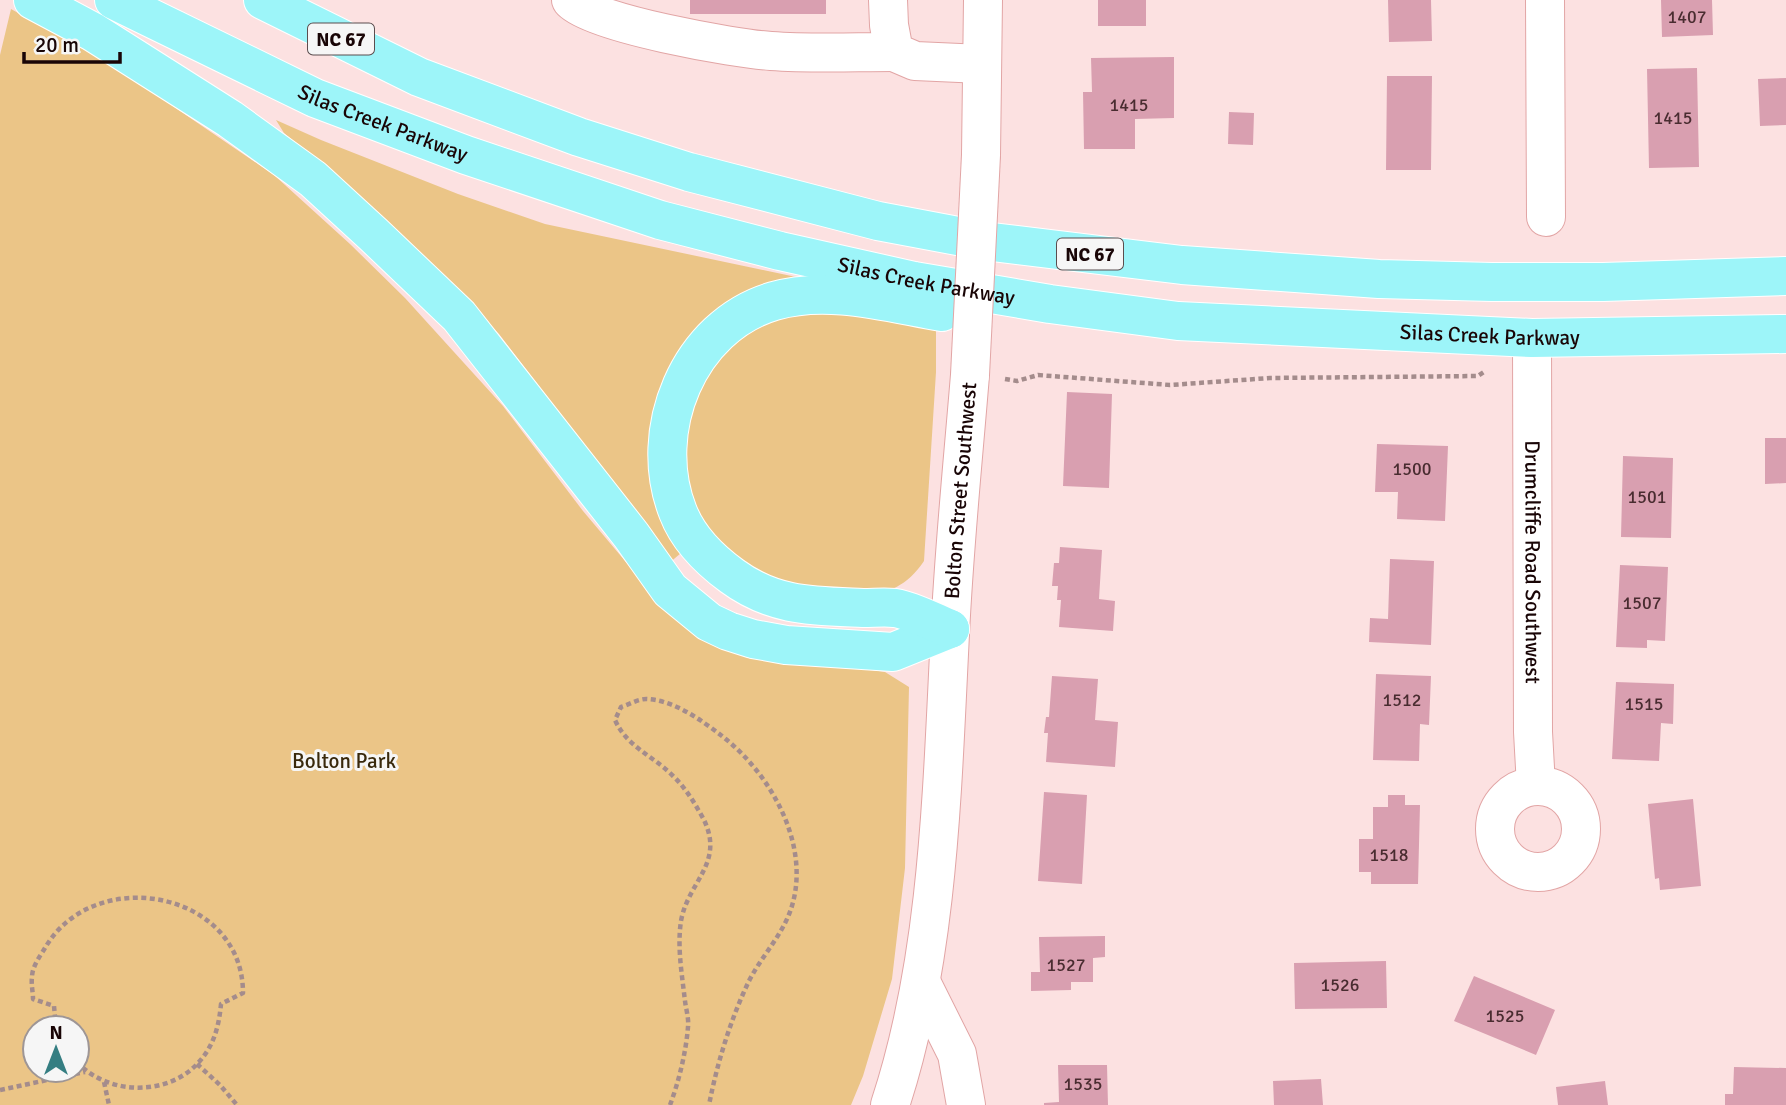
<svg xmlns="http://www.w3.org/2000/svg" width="1786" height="1105" font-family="Signika,sans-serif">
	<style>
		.green { fill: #ebc587; fill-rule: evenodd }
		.building { fill: #d99fb0 }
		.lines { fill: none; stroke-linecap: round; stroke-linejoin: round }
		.minor-casing { stroke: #e2a5a5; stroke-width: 40 }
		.major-casing { stroke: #fff; stroke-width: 40 }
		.path { stroke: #a48c8c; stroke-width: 4.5; stroke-dasharray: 5 3.5; stroke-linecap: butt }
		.minor { stroke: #fff; stroke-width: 38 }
		.major { stroke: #9df5f9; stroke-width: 38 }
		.minor-bridge-casing { stroke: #e2a5a5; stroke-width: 40; stroke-linecap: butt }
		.minor-bridge { stroke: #fff; stroke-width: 38 }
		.labels { text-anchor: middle; stroke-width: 6; stroke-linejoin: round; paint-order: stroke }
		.number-label { font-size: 18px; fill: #492c30 }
		.shield { fill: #f6f6f6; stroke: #5b4d4e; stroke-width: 2 }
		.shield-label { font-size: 19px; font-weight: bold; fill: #190506 }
		.street-label { font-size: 21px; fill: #190506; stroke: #f6f6f6 }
		.park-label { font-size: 21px; fill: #39290c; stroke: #f6f6f6 }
	</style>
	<rect width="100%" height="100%" fill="#fce1e1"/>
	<!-- green -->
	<path class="green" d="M 11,9 L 117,68 L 274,175 L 350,244 L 405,298 L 503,406 L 583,511 L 668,612 L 736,649 L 885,672 L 909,687 L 905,868 L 892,979 L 863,1076 L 851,1105 L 0,1105 L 0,55 ZM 35,1028 L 77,1028 L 77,1070 L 35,1070 Z
		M 276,120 L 321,140 L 458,194 L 545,224 L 815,281 L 670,374 L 687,548 L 668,564 L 616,487 L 499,334 L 381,215 L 284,133 Z
		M 795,308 L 936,326 L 936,372 L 924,561 C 900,597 869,598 830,590 C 811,587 783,586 767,579 C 719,558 682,502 684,450 C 684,437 689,422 693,409 C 697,394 703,378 713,365 C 722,353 743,334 755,325 C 766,317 782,313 795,308 Z"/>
	<!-- building -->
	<path class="building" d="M 690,0 L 826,0 L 826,14 L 690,14 Z
		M 1098,0 L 1146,0 L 1146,26 L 1098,26 Z
		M 1388,0 L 1431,0 L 1432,41 L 1389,42 Z
		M 1661,0 L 1712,0 L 1713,35 L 1662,37 Z
		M 1174,57 L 1174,118 L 1135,119 L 1135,149 L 1084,149 L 1083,92 L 1092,92 L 1091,58 Z
		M 1697,68 L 1699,167 L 1649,168 L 1647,69 Z
		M 1387,76 L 1432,76 L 1431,170 L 1386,170 Z
		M 1786,78 L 1786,125 L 1760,126 L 1758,79 Z
		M 1229,112 L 1254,113 L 1253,145 L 1228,144 Z
		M 1067,392 L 1112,394 L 1109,488 L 1063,486 Z
		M 1765,438 L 1786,438 L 1786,483 L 1765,484 Z
		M 1377,444 L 1448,446 L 1445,521 L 1397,519 L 1398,492 L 1375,492 Z
		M 1623,456 L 1673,458 L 1671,538 L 1621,537 Z
		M 1060,547 L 1102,550 L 1099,599 L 1115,601 L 1113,631 L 1059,627 L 1061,600 L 1057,600 L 1058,586 L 1052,586 L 1054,563 L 1059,563 Z
		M 1390,559 L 1434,561 L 1431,645 L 1369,642 L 1370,618 L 1388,619 Z
		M 1620,565 L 1668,567 L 1665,641 L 1647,640 L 1647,648 L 1616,647 Z
		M 1376,674 L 1431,676 L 1429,725 L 1420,724 L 1419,761 L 1373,760 Z
		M 1052,676 L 1098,679 L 1095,720 L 1118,722 L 1115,767 L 1046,762 L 1048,733 L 1044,733 L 1046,717 L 1049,717 Z
		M 1616,682 L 1674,684 L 1673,724 L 1661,723 L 1659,761 L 1612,759 Z
		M 1044,792 L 1087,795 L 1082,884 L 1038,881 Z
		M 1388,795 L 1405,795 L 1405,805 L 1420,805 L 1418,884 L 1371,884 L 1371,872 L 1359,872 L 1359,839 L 1373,839 L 1373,807 L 1388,807 Z
		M 1693,799 L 1701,886 L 1660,890 L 1659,878 L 1655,879 L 1648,804 Z
		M 1105,936 L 1105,957 L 1093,958 L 1093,982 L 1071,982 L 1071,990 L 1031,991 L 1031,972 L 1040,972 L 1039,937 Z
		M 1386,961 L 1387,1008 L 1295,1009 L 1294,963 Z
		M 1474,976 L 1555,1010 L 1536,1055 L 1454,1021 Z
		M 1058,1065 L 1107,1065 L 1108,1105 L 1044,1105 L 1044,1103 L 1059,1102 Z
		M 1734,1067 L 1786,1068 L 1786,1105 L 1725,1105 L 1725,1094 L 1733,1094 Z
		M 1321,1079 L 1323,1105 L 1274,1105 L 1273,1081 Z
		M 1605,1081 L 1608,1105 L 1558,1105 L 1556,1087 Z"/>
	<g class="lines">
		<defs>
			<g id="minor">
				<path d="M 571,0 C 589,23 737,49 771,51 C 812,54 853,52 894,52"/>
				<path d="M 888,0 L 889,25 L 894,52 L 915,61 L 982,64"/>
				<path d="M 1545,0 L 1546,217"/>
				<path d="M 981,155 L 983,0"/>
				<path id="s1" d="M 1532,338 L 1533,732 L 1536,786"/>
				<circle cx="1538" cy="829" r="43"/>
				<path d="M 921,982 L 957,1054 L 966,1105"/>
				<path id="s2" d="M 890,1105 C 939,957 942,789 950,634 C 954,547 963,461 970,375"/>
			</g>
			<g id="major">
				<path d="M 33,0 L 93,32 L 230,119 L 313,179 L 374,235 L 459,316 L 631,535 L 670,590 L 709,622 L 728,631 L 753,639 L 786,645 L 893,652 L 950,629"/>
				<path id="s3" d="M 114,0 L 315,98 L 466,155 L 660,220 L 780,251 L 914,281 L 1050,304 L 1178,321 L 1532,338 L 1786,334"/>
				<path d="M 263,0 L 419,77 L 579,137 L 689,172 L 878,221 L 984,241 L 1182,265 L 1379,279 L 1492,282 L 1603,282 L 1786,276"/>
				<path d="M 942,312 C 889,303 828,285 774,301 C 688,326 646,431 678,512 C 688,538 710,560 732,576 C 774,607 814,606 863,608 C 874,608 885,607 895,608 C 913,611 933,622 950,629"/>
			</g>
		</defs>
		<!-- minor casing -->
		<use href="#minor" class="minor-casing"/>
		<!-- major casing -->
		<use href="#major" class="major-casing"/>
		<!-- path -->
		<path class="path" d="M 1005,379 L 1017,381 L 1038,375 L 1170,385 L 1270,378 L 1478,376 L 1484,372
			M 56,1028 L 54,1006 L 33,999 C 33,992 31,984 32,977 C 32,967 40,956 45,948 C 94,863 243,891 243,993 L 221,1004 C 219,1026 214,1046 198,1063 C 167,1097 107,1095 77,1062
			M 197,1064 L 220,1085 L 237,1105
			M 104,1082 L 109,1105
			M 0,1090 L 85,1072
			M 670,1105 C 679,1081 686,1052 688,1027 C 689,1019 686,1009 685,1001 C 682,975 677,947 681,921 C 688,881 726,863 703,818 C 694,802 685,787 672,775 C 652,755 627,747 615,720 L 621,707 C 628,705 638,699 646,699 C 674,700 701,720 722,736 C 771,774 812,846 791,909 C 782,936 760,958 748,983 C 730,1021 717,1064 709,1105"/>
		<!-- minor -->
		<use href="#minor" class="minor"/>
		<!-- major -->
		<use href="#major" class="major"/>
		<defs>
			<path id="minor-bridge" d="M 970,375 L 981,155"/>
		</defs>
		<!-- minor-bridge casing -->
		<use href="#minor-bridge" class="minor-bridge-casing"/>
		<!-- minor-bridge -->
		<use href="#minor-bridge" class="minor-bridge"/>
	</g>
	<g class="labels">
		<!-- number labels -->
		<g class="number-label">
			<text x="1687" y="23">1407</text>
			<text x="1129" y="111">1415</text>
			<text x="1673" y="124">1415</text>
			<text x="1412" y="475">1500</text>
			<text x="1647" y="503">1501</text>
			<text x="1642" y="609">1507</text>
			<text x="1402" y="706">1512</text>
			<text x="1644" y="710">1515</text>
			<text x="1389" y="861">1518</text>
			<text x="1066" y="971">1527</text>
			<text x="1340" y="991">1526</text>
			<text x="1505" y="1022">1525</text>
			<text x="1083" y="1090">1535</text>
		</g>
		<!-- shield labels -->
		<g class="shield">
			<rect x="308" y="23.5" width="66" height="31" rx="5"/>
			<rect x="1057" y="238.5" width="66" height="31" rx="5"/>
		</g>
		<g class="shield-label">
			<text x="341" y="46">NC 67</text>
			<text x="1090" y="261">NC 67</text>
		</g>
		<!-- street labels -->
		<g class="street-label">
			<text dy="7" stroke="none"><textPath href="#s3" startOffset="296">Silas Creek Parkway</textPath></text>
			<text dy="7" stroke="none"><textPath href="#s3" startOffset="863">Silas Creek Parkway</textPath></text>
			<text dy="7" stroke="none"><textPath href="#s3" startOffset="1430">Silas Creek Parkway</textPath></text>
			<text dy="7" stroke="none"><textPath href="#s2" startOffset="620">Bolton Street Southwest</textPath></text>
			<text dy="7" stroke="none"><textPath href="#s1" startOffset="224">Drumcliffe Road Southwest</textPath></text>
		</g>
		<!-- park labels -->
		<g class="park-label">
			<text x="344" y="768">Bolton Park</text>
		</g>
	</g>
	<!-- north arrow -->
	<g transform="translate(56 1049)"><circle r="33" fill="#f6f6f6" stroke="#9e9696" stroke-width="2"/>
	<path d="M0-5L12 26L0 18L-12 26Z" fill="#357e82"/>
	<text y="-10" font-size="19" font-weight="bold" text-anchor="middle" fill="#190506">N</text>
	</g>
	<!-- scale -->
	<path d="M24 52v10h96v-10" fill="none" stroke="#190506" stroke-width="3.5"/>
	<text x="35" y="52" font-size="21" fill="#190506" stroke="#f6f6f6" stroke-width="5" paint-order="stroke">20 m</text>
</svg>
